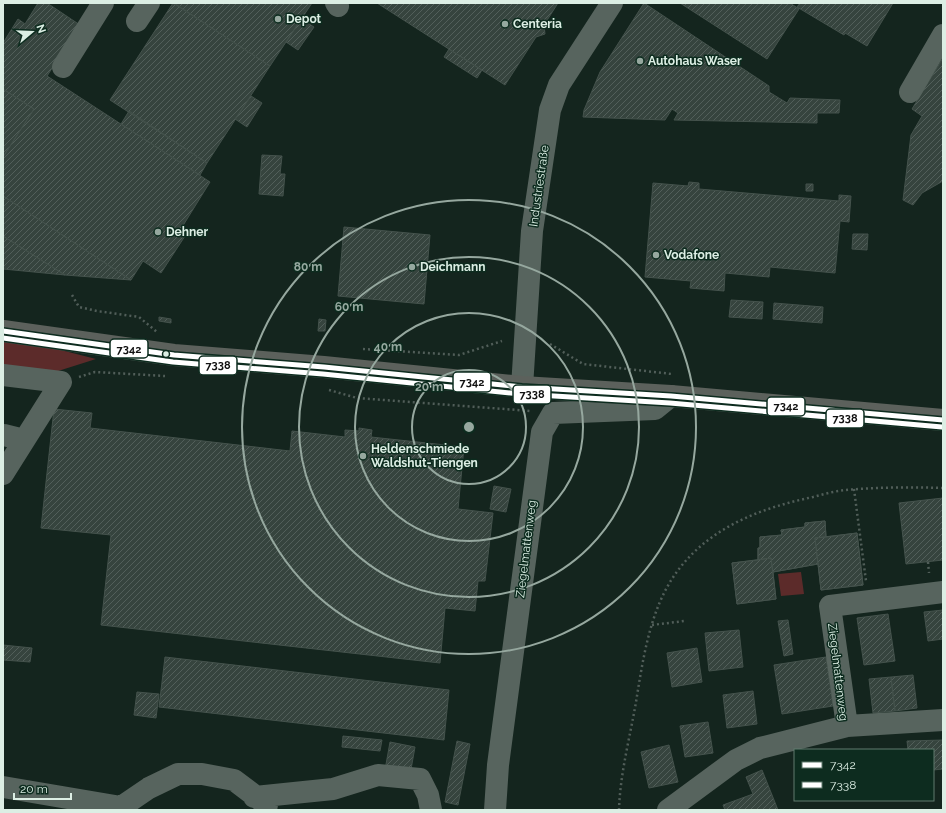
<svg xmlns="http://www.w3.org/2000/svg" width="946" height="813" font-family="Raleway,sans-serif">
	<style>
		.grass { fill: #5c2b2a }
		.building { fill: url(#building-hatch); stroke: #44524c }
		.lines { fill: none; stroke-linecap: round; stroke-linejoin: round }
		.path { stroke: #515e59; stroke-width: 2.5; stroke-dasharray: 2 3; stroke-linecap: butt }
		.minor { stroke: #57645e; stroke-width: 22 }
		.major { stroke: #5c615c; stroke-width: 22 }
		.bus-1-casing { stroke: #0d2c1f; stroke-width: 8 }
		.bus-2-casing { stroke: #0d2c1f; stroke-width: 8 }
		.bus-1 { stroke: #fff; stroke-width: 5 }
		.bus-2 { stroke: #fff; stroke-width: 5 }
		.ring { fill: none; stroke: #96a89f; stroke-width: 2 }
		.poi-dot { fill: #96a89f; stroke: #0d2c1f; stroke-width: 1.5 }
		.bus-dot { fill: #dceee4; stroke: #0d2c1f; stroke-width: 1.5 }
		.labels { text-anchor: middle; stroke-width: 3; stroke-linejoin: round; paint-order: stroke }
		.poi-label { font-size: 12px; font-weight: bold; fill: #dceee4; stroke: #0d2c1f; text-anchor: start }
		.street-label { font-size: 12px; fill: #dceee4; stroke: #0d2c1f }
		.centre { fill: #96a89f; stroke: #0d2c1f; stroke-width: 2 }
		.ring-label { font-size: 12px; text-anchor: middle; font-weight: bold; fill: #96a89f; stroke: #0d2c1f; stroke-width: 3; stroke-linejoin: round; paint-order: stroke }
		.line-badge { stroke: #0d2c1f; stroke-width: 1.5 }
		.pale-badge-label { font-size: 11px; text-anchor: middle; font-weight: bold; fill: #111 }
	</style>
	<defs>
		<pattern id="building-hatch" width="6" height="6" patternUnits="userSpaceOnUse"><rect width="6" height="6" fill="#36443e"/><path d="M-1 1l2-2M0 6l6-6M5 7l2-2" fill="none" stroke="#525f5a"/></pattern>
	</defs>
	<rect width="100%" height="100%" fill="#14251e"/>
	<!-- grass -->
	<path class="grass" d="M 3,340 L 49,347 L 96,359 L 55,372 L 3,365 Z
		M 801,572 L 804,594 L 781,596 L 778,574 Z"/>
	<!-- building -->
	<path class="building" d="M 38,3 L 47,3 L 80,25 L 47,76 L 210,182 L 179,232 L 185,236 L 161,273 L 143,261 L 131,280 L 3,196 L 3,157 L 34,109 L 3,89 L 3,43 L 18,19 L 25,24 Z
		M 173,3 L 270,66 L 207,163 L 110,100 Z
		M 174,3 L 312,3 L 270,66 Z
		M 377,3 L 558,3 L 544,25 L 545,34 L 536,37 L 505,85 Z
		M 644,3 L 769,86 L 769,92 L 787,103 L 790,98 L 840,100 L 839,113 L 817,113 L 817,123 L 674,120 L 678,113 L 672,109 L 665,120 L 583,117 L 584,110 L 600,72 Z
		M 680,3 L 790,3 L 799,9 L 767,59 Z
		M 800,3 L 893,3 L 867,46 L 845,33 L 844,35 L 797,7 Z
		M 301,19 L 314,27 L 298,50 L 286,42 Z
		M 449,49 L 482,70 L 477,78 L 444,57 Z
		M 943,58 L 943,181 L 922,193 L 913,205 L 903,200 L 911,135 L 922,116 L 912,109 Z
		M 3,89 L 34,109 L 3,157 Z
		M 251,96 L 262,103 L 247,127 L 235,119 Z
		M 129,111 L 207,163 L 200,175 L 121,124 Z
		M 262,155 L 282,156 L 280,174 L 285,174 L 283,196 L 259,194 Z
		M 689,182 L 699,183 L 699,189 L 839,201 L 839,195 L 851,196 L 849,222 L 840,221 L 835,273 L 770,267 L 769,277 L 725,273 L 724,291 L 690,288 L 691,281 L 645,277 L 653,183 L 688,186 Z
		M 806,184 L 813,184 L 813,191 L 806,191 Z
		M 3,196 L 131,280 L 65,275 L 3,236 Z
		M 344,227 L 430,235 L 424,304 L 338,296 Z
		M 853,234 L 868,234 L 867,250 L 852,249 Z
		M 3,236 L 65,275 L 3,269 Z
		M 731,300 L 763,302 L 762,319 L 729,317 Z
		M 774,303 L 823,307 L 822,323 L 773,319 Z
		M 159,317 L 171,319 L 171,323 L 159,321 Z
		M 319,319 L 326,320 L 325,331 L 318,331 Z
		M 54,409 L 92,413 L 90,428 L 290,451 L 292,431 L 345,437 L 345,430 L 359,431 L 359,428 L 372,430 L 371,437 L 464,447 L 458,509 L 493,513 L 485,581 L 478,581 L 475,611 L 445,608 L 440,663 L 101,625 L 111,535 L 41,528 Z
		M 494,486 L 511,489 L 506,512 L 490,509 Z
		M 943,498 L 943,560 L 906,564 L 899,503 Z
		M 825,521 L 826,537 L 815,538 L 818,564 L 773,572 L 771,558 L 758,560 L 758,548 L 760,548 L 760,537 L 782,535 L 781,530 L 805,527 L 805,523 Z
		M 825,521 L 826,537 L 857,533 L 863,585 L 821,590 L 818,564 L 773,572 L 776,599 L 737,604 L 732,563 L 758,560 L 758,548 L 760,548 L 760,537 L 782,535 L 781,530 L 805,527 L 805,523 Z
		M 857,533 L 863,585 L 821,590 L 815,538 Z
		M 771,558 L 776,599 L 737,604 L 732,563 Z
		M 943,610 L 943,639 L 928,641 L 924,612 Z
		M 888,614 L 895,661 L 864,665 L 857,618 Z
		M 788,620 L 793,654 L 784,656 L 778,621 Z
		M 739,630 L 743,667 L 709,671 L 705,633 Z
		M 3,645 L 32,648 L 30,662 L 3,660 Z
		M 697,648 L 702,682 L 672,687 L 667,653 Z
		M 165,657 L 449,690 L 444,740 L 159,707 Z
		M 826,657 L 833,706 L 782,714 L 774,665 Z
		M 913,675 L 917,708 L 895,711 L 891,677 Z
		M 891,677 L 895,711 L 873,713 L 869,679 Z
		M 753,691 L 757,724 L 727,728 L 723,695 Z
		M 137,692 L 159,694 L 156,718 L 134,715 Z
		M 708,722 L 713,753 L 685,757 L 680,726 Z
		M 343,736 L 382,740 L 380,751 L 342,747 Z
		M 943,740 L 943,769 L 933,770 L 933,750 L 908,750 L 907,741 Z
		M 457,741 L 470,744 L 458,805 L 445,802 Z
		M 390,742 L 415,747 L 410,775 L 385,770 Z
		M 669,745 L 678,782 L 649,788 L 641,752 Z
		M 762,770 L 778,810 L 725,810 L 723,805 L 753,794 L 746,777 Z"/>
	<g class="lines">
		<!-- path -->
		<path class="path" d="M 72,295 L 79,307 L 97,311 L 139,317 L 157,332
			M 550,344 L 583,364 L 672,374
			M 363,349 L 459,355 L 502,341
			M 79,377 L 95,372 L 165,376
			M 329,390 L 357,398 L 531,411
			M 854,489 L 866,581
			M 928,562 L 929,573
			M 652,625 L 684,621
			M 619,810 C 620,774 630,737 636,702 C 643,659 650,609 676,573 C 709,527 761,508 813,497 C 824,494 835,491 846,490 C 878,487 911,487 943,488"/>
		<!-- minor -->
		<path class="minor" d="M 336,3 L 338,6
			M 137,21 L 149,3
			M 63,67 L 103,3
			M 910,92 L 943,35
			M 3,375 L 61,382 L 3,474
			M 522,387 L 532,231 L 550,110 L 559,85 L 612,3
			M 4,435 L 24,440
			M 847,726 L 830,606 L 943,592
			M 3,787 L 121,807 L 122,810
			M 254,797 L 333,789 L 378,775 L 420,779 L 428,795 L 431,810
			M 121,807 L 149,788 L 178,774 L 202,774 L 234,780 L 267,805
			M 495,810 L 498,765 L 542,432 L 553,413 L 655,409 L 671,396
			M 668,810 L 736,760 L 760,748 L 847,726 L 943,720"/>
		<!-- major -->
		<path class="major" d="M 3,331 L 174,355 L 324,367 L 522,387 L 671,396 L 943,420"/>
		<defs>
			<path id="bus-1" d="M 3,331 L 174,355 L 324,367 L 522,387 L 671,396 L 943,420"/>
			<path id="bus-2" d="M 3,338 L 173,362 L 323,374 L 521,394 L 670,403 L 942,427"/>
		</defs>
		<!-- bus-1 casing -->
		<use href="#bus-1" class="bus-1-casing"/>
		<!-- bus-2 casing -->
		<use href="#bus-2" class="bus-2-casing"/>
		<!-- bus-1 -->
		<use href="#bus-1" class="bus-1"/>
		<!-- bus-2 -->
		<use href="#bus-2" class="bus-2"/>
	</g>
	<!-- distance rings -->
	<g class="ring">
		<circle cx="469" cy="427" r="57"/>
		<circle cx="469" cy="427" r="114"/>
		<circle cx="469" cy="427" r="170"/>
		<circle cx="469" cy="427" r="227"/>
	</g>
	<!-- markers -->
	<g class="poi-dot">
		<circle cx="278" cy="19" r="4"/>
		<circle cx="505" cy="24" r="4"/>
		<circle cx="640" cy="61" r="4"/>
		<circle cx="158" cy="232" r="4"/>
		<circle cx="656" cy="255" r="4"/>
		<circle cx="412" cy="267" r="4"/>
		<circle cx="363" cy="456" r="4"/>
	</g>
	<circle class="bus-dot" cx="166" cy="354" r="3.5"/>
	<g class="labels">
		<!-- poi labels -->
		<g class="poi-label">
			<text x="286" y="23">Depot</text>
			<text x="513" y="28">Centeria</text>
			<text x="648" y="65">Autohaus Waser</text>
			<text x="166" y="236">Dehner</text>
			<text x="664" y="259">Vodafone</text>
			<text x="420" y="271">Deichmann</text>
			<text x="371" y="453">Heldenschmiede<tspan x="371" dy="14">Waldshut-Tiengen</tspan></text>
		</g>
		<!-- street labels -->
		<g class="street-label">
			<text transform="translate(539 186) rotate(-82)" y="4">Industriestraße</text>
			<text transform="translate(526 549) rotate(-83)" y="4">Ziegelmattenweg</text>
			<text transform="translate(838 672) rotate(83)" y="4">Ziegelmattenweg</text>
		</g>
	</g>
	<circle cx="469" cy="427" r="6" class="centre"/>
	<g class="ring-label">
		<text x="308" y="271">80 m</text>
		<text x="349" y="311">60 m</text>
		<text x="388" y="351">40 m</text>
		<text x="429" y="391">20 m</text>
	</g>
	<g class="line-badge">
		<rect x="110" y="339" width="38" height="19" rx="4" fill="#fff"/>
		<rect x="199" y="356" width="38" height="19" rx="4" fill="#fff"/>
		<rect x="453" y="372" width="38" height="20" rx="4" fill="#fff"/>
		<rect x="513" y="385" width="38" height="19" rx="4" fill="#fff"/>
		<rect x="767" y="397" width="38" height="19" rx="4" fill="#fff"/>
		<rect x="826" y="409" width="38" height="19" rx="4" fill="#fff"/>
	</g>
	<g class="pale-badge-label">
		<text x="129" y="353">7342</text>
		<text x="218" y="369">7338</text>
		<text x="472" y="386">7342</text>
		<text x="532" y="398">7338</text>
		<text x="786" y="410">7342</text>
		<text x="845" y="422">7338</text>
	</g>
	<!-- border -->
	<rect width="946" height="813" fill="none" stroke="#dceee4" stroke-width="8"/>
	<!-- legend -->
	<rect x="794" y="749" width="140" height="52" fill="#0d2c1f" stroke="#607a6e"/>
	<rect x="802" y="762" width="20" height="6" fill="#ffffff" stroke="#607a6e"/>
	<text x="830" y="769" font-size="12" fill="#dceee4">7342</text>
	<rect x="802" y="782" width="20" height="6" fill="#ffffff" stroke="#607a6e"/>
	<text x="830" y="789" font-size="12" fill="#dceee4">7338</text>
	<!-- north arrow -->
	<g transform="translate(32 32) rotate(71)" stroke="#0d2c1f" stroke-width="3" paint-order="stroke">
	<path d="M0-3L7 15L0 10L-7 15Z" fill="#dceee4"/>
	<text y="-6" font-size="11" font-weight="bold" text-anchor="middle" fill="#dceee4">N</text>
	</g>
	<!-- scale -->
	<path d="M14 793v6h57v-6" fill="none" stroke="#dceee4" stroke-width="2"/>
	<text x="20" y="793" font-size="12" fill="#dceee4" stroke="#0d2c1f" stroke-width="3" paint-order="stroke">20 m</text>
</svg>
